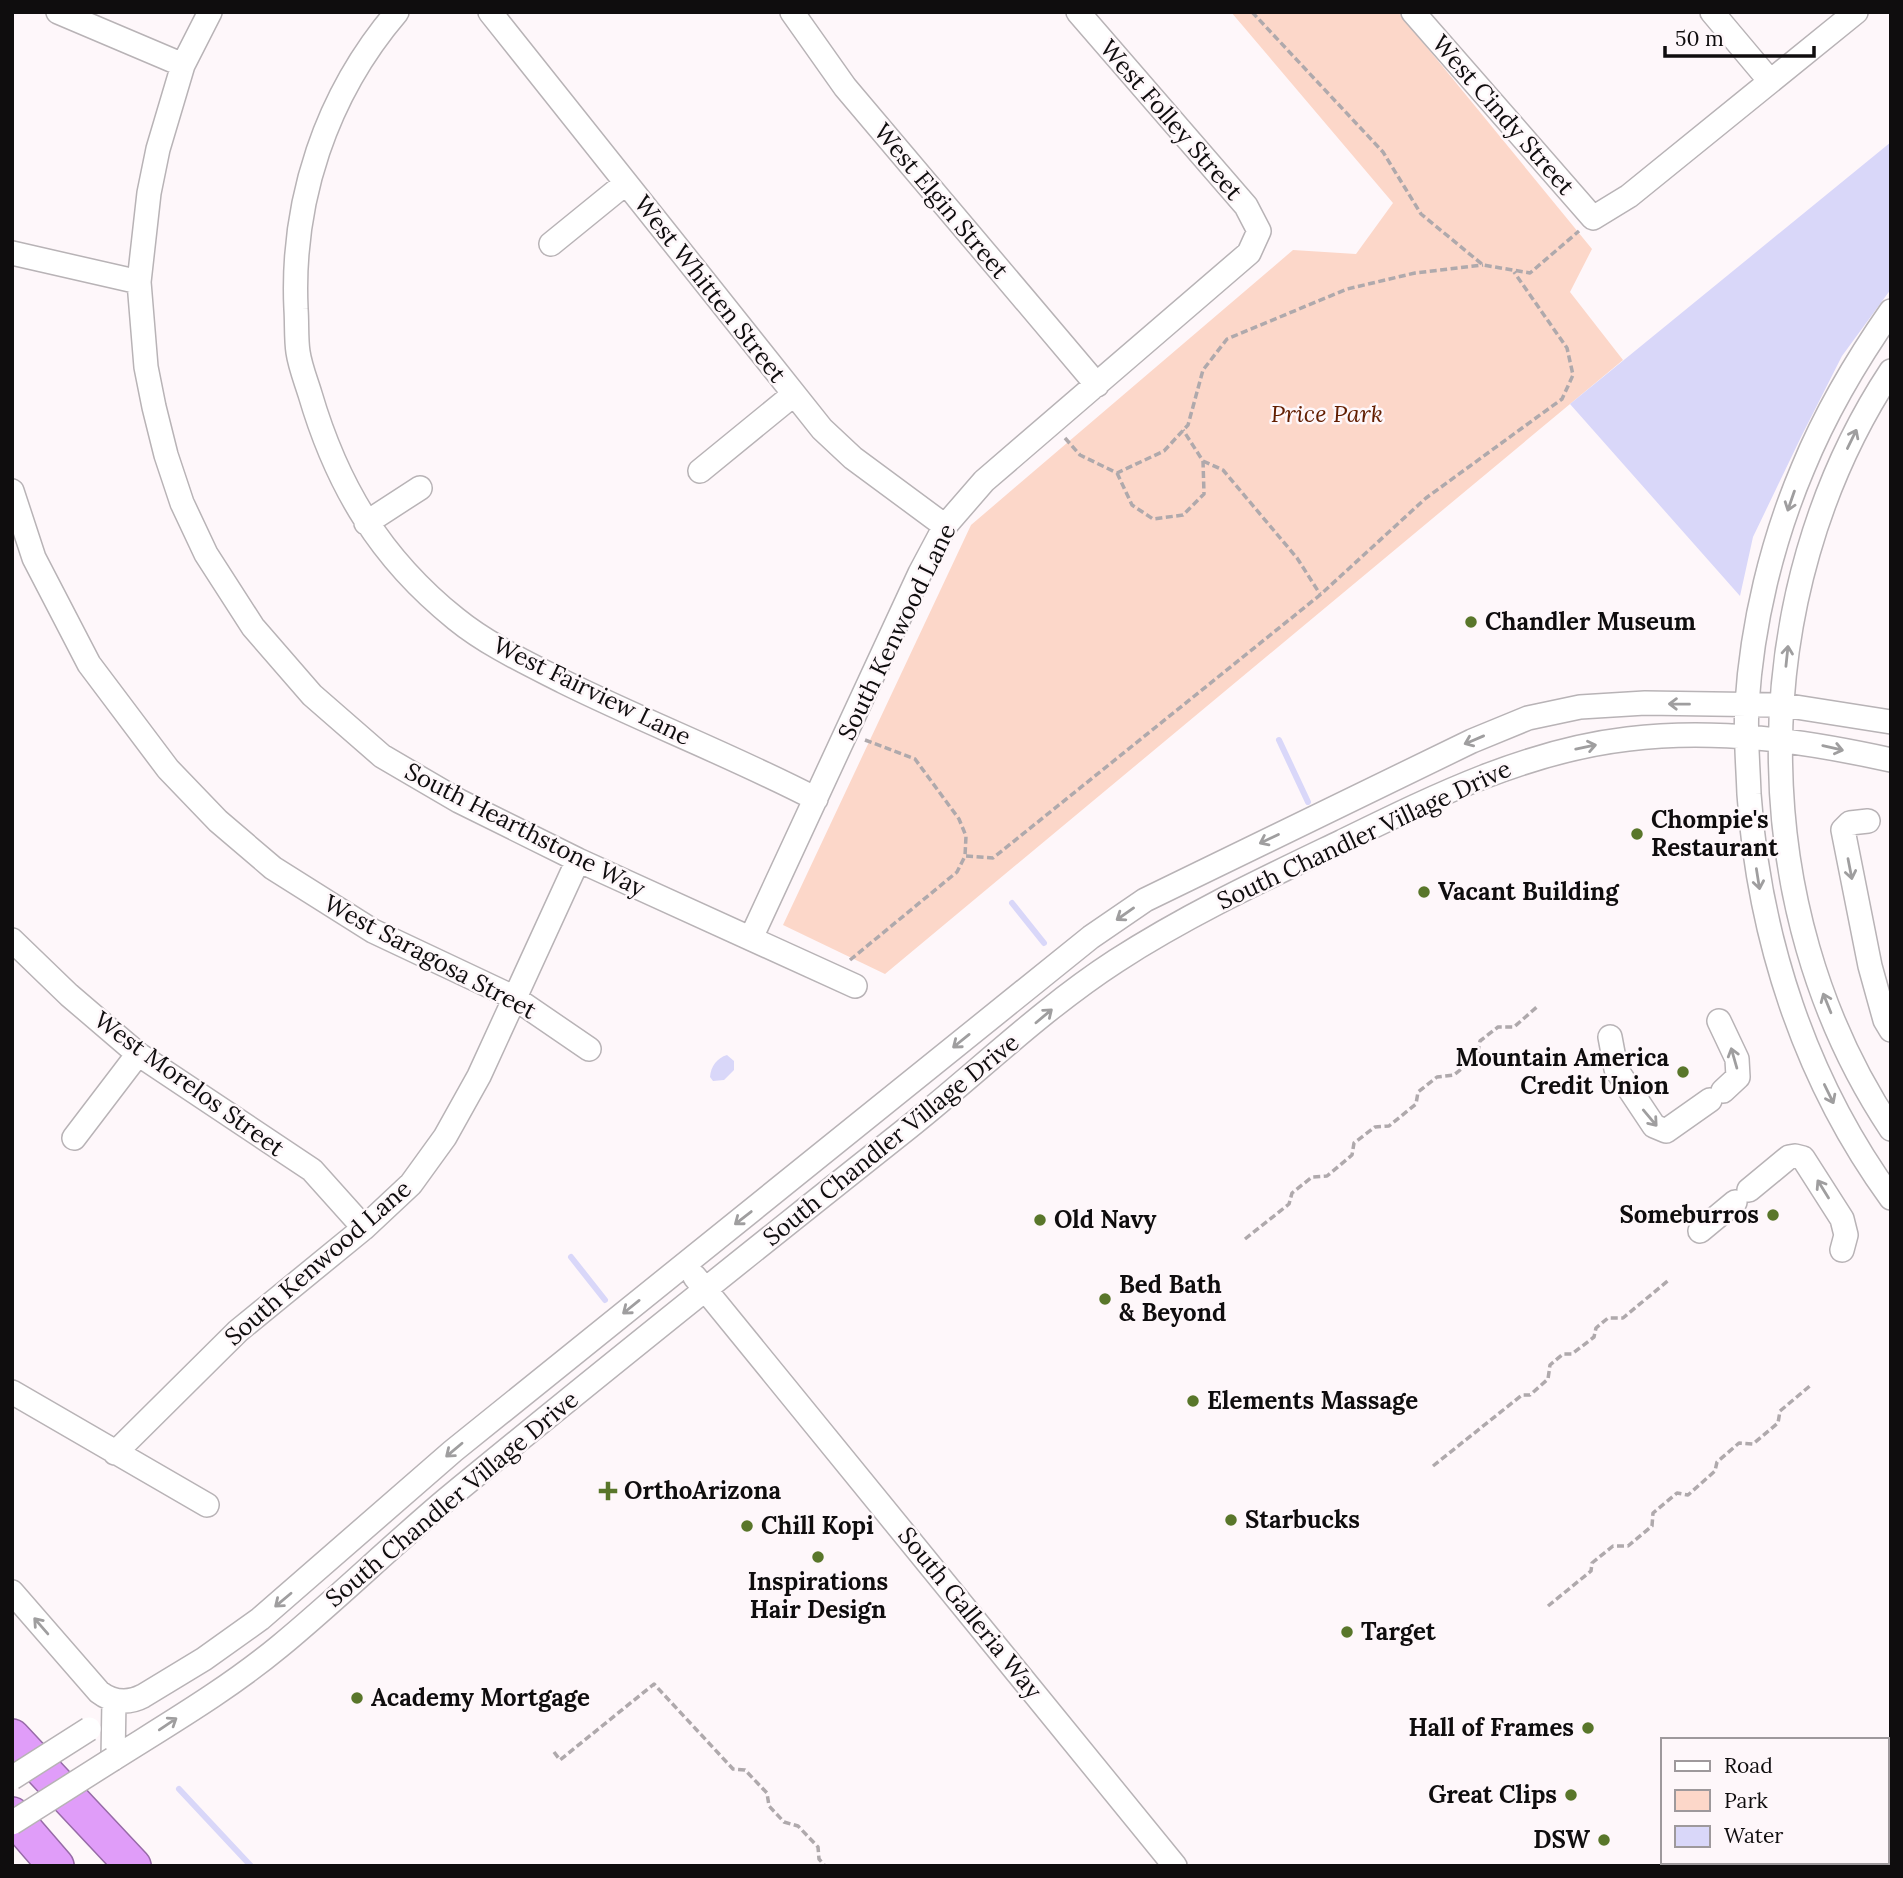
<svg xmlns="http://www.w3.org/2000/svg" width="1903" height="1878" font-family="Lora,serif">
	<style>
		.green { fill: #fcd7c9 }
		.water { fill: #d9d7f9 }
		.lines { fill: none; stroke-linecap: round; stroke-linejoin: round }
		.stream { stroke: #d9d7f9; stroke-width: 6 }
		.minor-casing { stroke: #b8b3b6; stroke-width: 26 }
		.highway-casing { stroke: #976ba7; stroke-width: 38 }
		.path { stroke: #afa9ac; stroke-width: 3.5; stroke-dasharray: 7 3.5; stroke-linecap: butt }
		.minor { stroke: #fff; stroke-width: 23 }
		.highway { stroke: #e09df9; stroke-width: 35 }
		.minor-bridge-casing { stroke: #b8b3b6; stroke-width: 26; stroke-linecap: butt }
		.minor-bridge { stroke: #fff; stroke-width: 23 }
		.oneway { stroke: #9f9e9f }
		.poi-dot { fill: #59762a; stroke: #fef7fa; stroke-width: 2.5 }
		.labels { text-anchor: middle; stroke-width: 5; stroke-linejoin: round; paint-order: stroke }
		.street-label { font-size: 24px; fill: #0f0d0e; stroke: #fef7fa }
		.park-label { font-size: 24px; font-style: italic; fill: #621e00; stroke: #fef7fa }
		.poi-label { font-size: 24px; font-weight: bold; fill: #0f0d0e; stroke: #fef7fa; text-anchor: start }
	</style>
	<rect width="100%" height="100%" fill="#fef7fa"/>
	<!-- green -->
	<path class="green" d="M 1231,12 L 1398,12 L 1592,249 L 1570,292 L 1623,360 L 885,974 L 783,925 L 971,525 L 1293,250 L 1356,254 L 1393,203 Z"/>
	<!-- water -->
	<path class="water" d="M 1891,142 L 1891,289 L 1842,356 L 1802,435 L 1753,537 L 1740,596 L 1570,404 Z
		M 727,1055 L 734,1061 L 734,1070 L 724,1080 L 713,1081 L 710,1077 C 711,1066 717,1058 727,1055 Z"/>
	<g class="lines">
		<!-- stream -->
		<path class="stream" d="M 1279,740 L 1308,802
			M 1012,903 L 1044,943
			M 571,1257 L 605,1300
			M 179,1789 L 251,1866"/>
		<defs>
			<path id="minor" d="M 58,12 L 183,65
				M 210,12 L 183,65 L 158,149 L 149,193 L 139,282 L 146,367 L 154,407 L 166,455 L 182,503 L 206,554 L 253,627 L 312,695 L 382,756 L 459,801 L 578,860 L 855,986
				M 397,12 C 326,95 291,201 296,309 C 297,323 296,339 298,352 C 300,366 306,381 310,394 C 337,486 380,558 456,619 C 488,645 527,663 564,682 C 647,723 733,756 816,799
				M 490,12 L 822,429 L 853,458 L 945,526
				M 792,12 L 845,87 L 1097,385
				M 1413,12 L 1593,218 L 1629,196 L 1856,12
				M 1712,12 L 1770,81
				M 551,244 L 626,183
				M 12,253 L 139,282
				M 1891,311 C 1856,361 1826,412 1803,468 C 1772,541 1752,624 1747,704 C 1745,733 1748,764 1749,794 C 1759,938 1805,1080 1891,1198
				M 1891,371 C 1744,594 1743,907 1891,1129
				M 700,471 L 793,395
				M 12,491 L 34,558 L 89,664 L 168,769 L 218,821 L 273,868 L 373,931 L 513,997 L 589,1049
				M 366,523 L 420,488
				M 1868,821 L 1850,823 L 1843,830 L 1870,966 L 1885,1020 L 1891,1030
				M 751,938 L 920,573 L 945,526 L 984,481 L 1249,253 L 1259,231 L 1246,206 L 1078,12
				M 12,940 L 69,995 L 138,1054 L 312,1170 L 364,1228
				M 1719,1021 L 1737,1059 L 1738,1077 L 1723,1091
				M 1610,1037 L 1616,1069 L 1654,1126 L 1666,1131 L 1710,1100
				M 74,1138 L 138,1054
				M 1749,1190 L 1789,1157 L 1795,1156 L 1803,1158 L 1842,1219 L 1846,1235 L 1842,1250
				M 1700,1231 L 1735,1202
				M 695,1277 L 1175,1866
				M 12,1392 L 207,1505
				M 115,1453 L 238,1331 L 364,1228 L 411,1184 L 445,1137 L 479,1076 L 578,860
				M 12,1592 L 99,1692 C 112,1702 128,1704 143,1696 L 204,1659 L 260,1619 L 453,1451 L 1091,937 L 1145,900 L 1472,741 L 1528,718 L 1580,707 L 1645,703 L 1783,705 L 1891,722
				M 113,1759 C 170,1723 228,1689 280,1646 C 337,1599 390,1547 447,1499 C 600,1373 754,1250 909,1127 C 978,1072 1042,1009 1116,961 C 1187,915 1264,879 1341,842 C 1433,797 1525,751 1628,739 C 1717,728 1804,741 1891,760
				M 113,1759 L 114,1700
				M 1883,1866 L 1891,1859"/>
			<path id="highway" d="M 12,1737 L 133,1866
				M 12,1815 L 56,1866"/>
		</defs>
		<!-- minor casing -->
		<use href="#minor" class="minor-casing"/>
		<!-- highway casing -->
		<use href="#highway" class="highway-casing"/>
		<!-- path -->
		<path class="path" d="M 1252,12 L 1383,152 L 1421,214 L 1483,265 L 1530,273 L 1579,231
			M 1065,438 L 1080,455 L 1117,473 L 1164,451 L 1188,425 L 1203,370 L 1227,339 L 1347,289 L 1415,273 L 1483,265
			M 1203,461 L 1223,470 L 1297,558 L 1320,594
			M 1117,473 L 1132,505 L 1153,519 L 1183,515 L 1204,494 L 1203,461 L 1183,430
			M 865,740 L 915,759 L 959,819 L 966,836 L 965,856
			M 850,960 L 957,872 L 965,856 L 993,858 L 1320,595 L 1426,498 L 1562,399 L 1573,375 L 1567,348 L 1514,272
			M 1245,1239 L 1289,1204 L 1292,1193 L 1312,1177 L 1327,1176 L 1352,1155 L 1354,1143 L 1375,1127 L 1389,1126 L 1416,1104 L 1418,1092 L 1437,1077 L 1454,1075 L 1477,1056 L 1480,1041 L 1498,1027 L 1514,1027 L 1538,1006
			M 1433,1466 L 1522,1395 L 1530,1395 L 1548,1379 L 1550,1365 L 1563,1354 L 1572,1354 L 1594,1337 L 1596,1328 L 1608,1318 L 1623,1318 L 1670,1279
			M 1548,1606 L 1591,1571 L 1592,1563 L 1613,1546 L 1628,1546 L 1652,1526 L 1653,1513 L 1677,1493 L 1688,1495 L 1715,1471 L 1717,1462 L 1739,1443 L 1753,1444 L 1778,1423 L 1780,1411 L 1811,1385
			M 554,1752 L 560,1760 L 654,1684 L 733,1769 L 745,1770 L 767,1793 L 769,1806 L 784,1822 L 798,1826 L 818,1847 L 819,1859 L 825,1866"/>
		<!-- minor -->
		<use href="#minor" class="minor"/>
		<!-- highway -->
		<use href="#highway" class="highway"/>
		<defs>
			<path id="minor-bridge" d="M 12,1778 L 89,1729
				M 12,1823 L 113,1759"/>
		</defs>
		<!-- minor-bridge casing -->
		<use href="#minor-bridge" class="minor-bridge-casing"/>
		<!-- minor-bridge -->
		<use href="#minor-bridge" class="minor-bridge"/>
	</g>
	<!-- one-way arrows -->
	<defs><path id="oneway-shaft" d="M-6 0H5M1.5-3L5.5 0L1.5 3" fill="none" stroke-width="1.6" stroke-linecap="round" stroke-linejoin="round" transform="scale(1.75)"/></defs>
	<g class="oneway">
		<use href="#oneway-shaft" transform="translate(1852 439) rotate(-64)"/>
		<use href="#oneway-shaft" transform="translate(1791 501) rotate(109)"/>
		<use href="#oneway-shaft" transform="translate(1787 656) rotate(-84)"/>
		<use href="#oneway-shaft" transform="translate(1679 704) rotate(-179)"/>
		<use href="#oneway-shaft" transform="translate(1474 740) rotate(157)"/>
		<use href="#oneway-shaft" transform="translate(1586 747) rotate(-12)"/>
		<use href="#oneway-shaft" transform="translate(1833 748) rotate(13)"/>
		<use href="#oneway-shaft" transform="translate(1269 839) rotate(154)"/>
		<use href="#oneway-shaft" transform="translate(1850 869) rotate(79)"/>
		<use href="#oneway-shaft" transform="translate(1758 879) rotate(81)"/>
		<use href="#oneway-shaft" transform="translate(1125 914) rotate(145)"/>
		<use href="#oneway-shaft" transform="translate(1827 1003) rotate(-112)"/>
		<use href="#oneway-shaft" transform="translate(1044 1016) rotate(-40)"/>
		<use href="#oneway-shaft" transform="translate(961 1041) rotate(141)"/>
		<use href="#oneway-shaft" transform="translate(1734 1058) rotate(-106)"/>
		<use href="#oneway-shaft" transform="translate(1829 1094) rotate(64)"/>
		<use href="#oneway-shaft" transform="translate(1650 1118) rotate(50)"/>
		<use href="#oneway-shaft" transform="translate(1823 1189) rotate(-122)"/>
		<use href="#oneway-shaft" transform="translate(743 1218) rotate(142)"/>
		<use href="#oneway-shaft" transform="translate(631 1307) rotate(141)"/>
		<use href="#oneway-shaft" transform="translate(454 1450) rotate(140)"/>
		<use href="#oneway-shaft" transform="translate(283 1600) rotate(140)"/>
		<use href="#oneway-shaft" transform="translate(41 1626) rotate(-131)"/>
		<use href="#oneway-shaft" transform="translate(168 1724) rotate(-34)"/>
	</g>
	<!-- markers -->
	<g class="poi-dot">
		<circle cx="1471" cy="622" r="7"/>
		<circle cx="1637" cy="834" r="7"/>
		<circle cx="1424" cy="892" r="7"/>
		<circle cx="1683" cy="1072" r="7"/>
		<circle cx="1773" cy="1215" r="7"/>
		<circle cx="1040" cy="1220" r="7"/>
		<circle cx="1105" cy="1299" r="7"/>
		<circle cx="1193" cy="1401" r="7"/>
		<path d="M604.5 1480.5h7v7h7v7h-7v7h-7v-7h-7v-7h7z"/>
		<circle cx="1231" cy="1520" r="7"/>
		<circle cx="747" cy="1526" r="7"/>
		<circle cx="818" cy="1557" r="7"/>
		<circle cx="1347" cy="1632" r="7"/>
		<circle cx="357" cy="1698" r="7"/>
		<circle cx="1588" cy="1728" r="7"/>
		<circle cx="1571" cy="1795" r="7"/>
		<circle cx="1604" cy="1840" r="7"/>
	</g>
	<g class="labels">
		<!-- street labels -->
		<g class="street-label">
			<text transform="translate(1503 115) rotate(49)" y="8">West Cindy Street</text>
			<text transform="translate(1171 120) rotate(49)" y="8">West Folley Street</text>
			<text transform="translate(941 201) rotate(50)" y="8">West Elgin Street</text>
			<text transform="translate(710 289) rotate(52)" y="8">West Whitten Street</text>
			<text transform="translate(897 632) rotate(-64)" y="8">South Kenwood Lane</text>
			<text transform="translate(592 691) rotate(26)" y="8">West Fairview Lane</text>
			<text transform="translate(525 830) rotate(27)" y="8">South Hearthstone Way</text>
			<text transform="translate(1364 835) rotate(-25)" y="8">South Chandler Village Drive</text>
			<text transform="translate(430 957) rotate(28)" y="8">West Saragosa Street</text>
			<text transform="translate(189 1084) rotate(36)" y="8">West Morelos Street</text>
			<text transform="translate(891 1140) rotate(-39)" y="8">South Chandler Village Drive</text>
			<text transform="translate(318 1263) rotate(-41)" y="8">South Kenwood Lane</text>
			<text transform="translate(452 1499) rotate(-40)" y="8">South Chandler Village Drive</text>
			<text transform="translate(970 1613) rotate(51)" y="8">South Galleria Way</text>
		</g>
		<!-- park labels -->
		<g class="park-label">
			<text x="1327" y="422">Price Park</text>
		</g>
		<!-- poi labels -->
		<g class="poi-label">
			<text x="1485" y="630">Chandler Museum</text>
			<text x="1651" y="828">Chompie's<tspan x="1651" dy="28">Restaurant</tspan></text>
			<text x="1438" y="900">Vacant Building</text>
			<text x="1669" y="1066" text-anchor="end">Mountain America<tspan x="1669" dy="28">Credit Union</tspan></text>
			<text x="1759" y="1223" text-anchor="end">Someburros</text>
			<text x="1054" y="1228">Old Navy</text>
			<text x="1119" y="1293">Bed Bath<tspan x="1119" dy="28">&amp; Beyond</tspan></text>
			<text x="1207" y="1409">Elements Massage</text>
			<text x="624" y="1499">OrthoArizona</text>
			<text x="1245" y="1528">Starbucks</text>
			<text x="761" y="1534">Chill Kopi</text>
			<text x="818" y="1590" text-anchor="middle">Inspirations<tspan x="818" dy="28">Hair Design</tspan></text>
			<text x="1361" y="1640">Target</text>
			<text x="371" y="1706">Academy Mortgage</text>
			<text x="1574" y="1736" text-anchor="end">Hall of Frames</text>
			<text x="1557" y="1803" text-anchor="end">Great Clips</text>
			<text x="1590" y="1848" text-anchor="end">DSW</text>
		</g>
	</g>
	<!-- border -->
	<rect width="1903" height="1878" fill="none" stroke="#0f0d0e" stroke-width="28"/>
	<!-- legend -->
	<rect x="1661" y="1738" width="228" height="126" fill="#fef7fa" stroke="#9e999c" stroke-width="2"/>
	<rect x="1675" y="1761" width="35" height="10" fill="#ffffff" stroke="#9e999c" stroke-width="2"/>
	<text x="1724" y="1773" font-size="21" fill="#0f0d0e">Road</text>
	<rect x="1675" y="1790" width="35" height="21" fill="#fcd7c9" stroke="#9e999c" stroke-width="2"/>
	<text x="1724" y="1808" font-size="21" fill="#0f0d0e">Park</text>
	<rect x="1675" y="1826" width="35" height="21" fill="#d9d7f9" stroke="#9e999c" stroke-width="2"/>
	<text x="1724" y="1843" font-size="21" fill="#0f0d0e">Water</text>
	<!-- scale -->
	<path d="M1665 46v10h149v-10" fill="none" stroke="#0f0d0e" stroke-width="3.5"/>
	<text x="1675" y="46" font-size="21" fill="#0f0d0e" stroke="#fef7fa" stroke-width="5" paint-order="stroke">50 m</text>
</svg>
